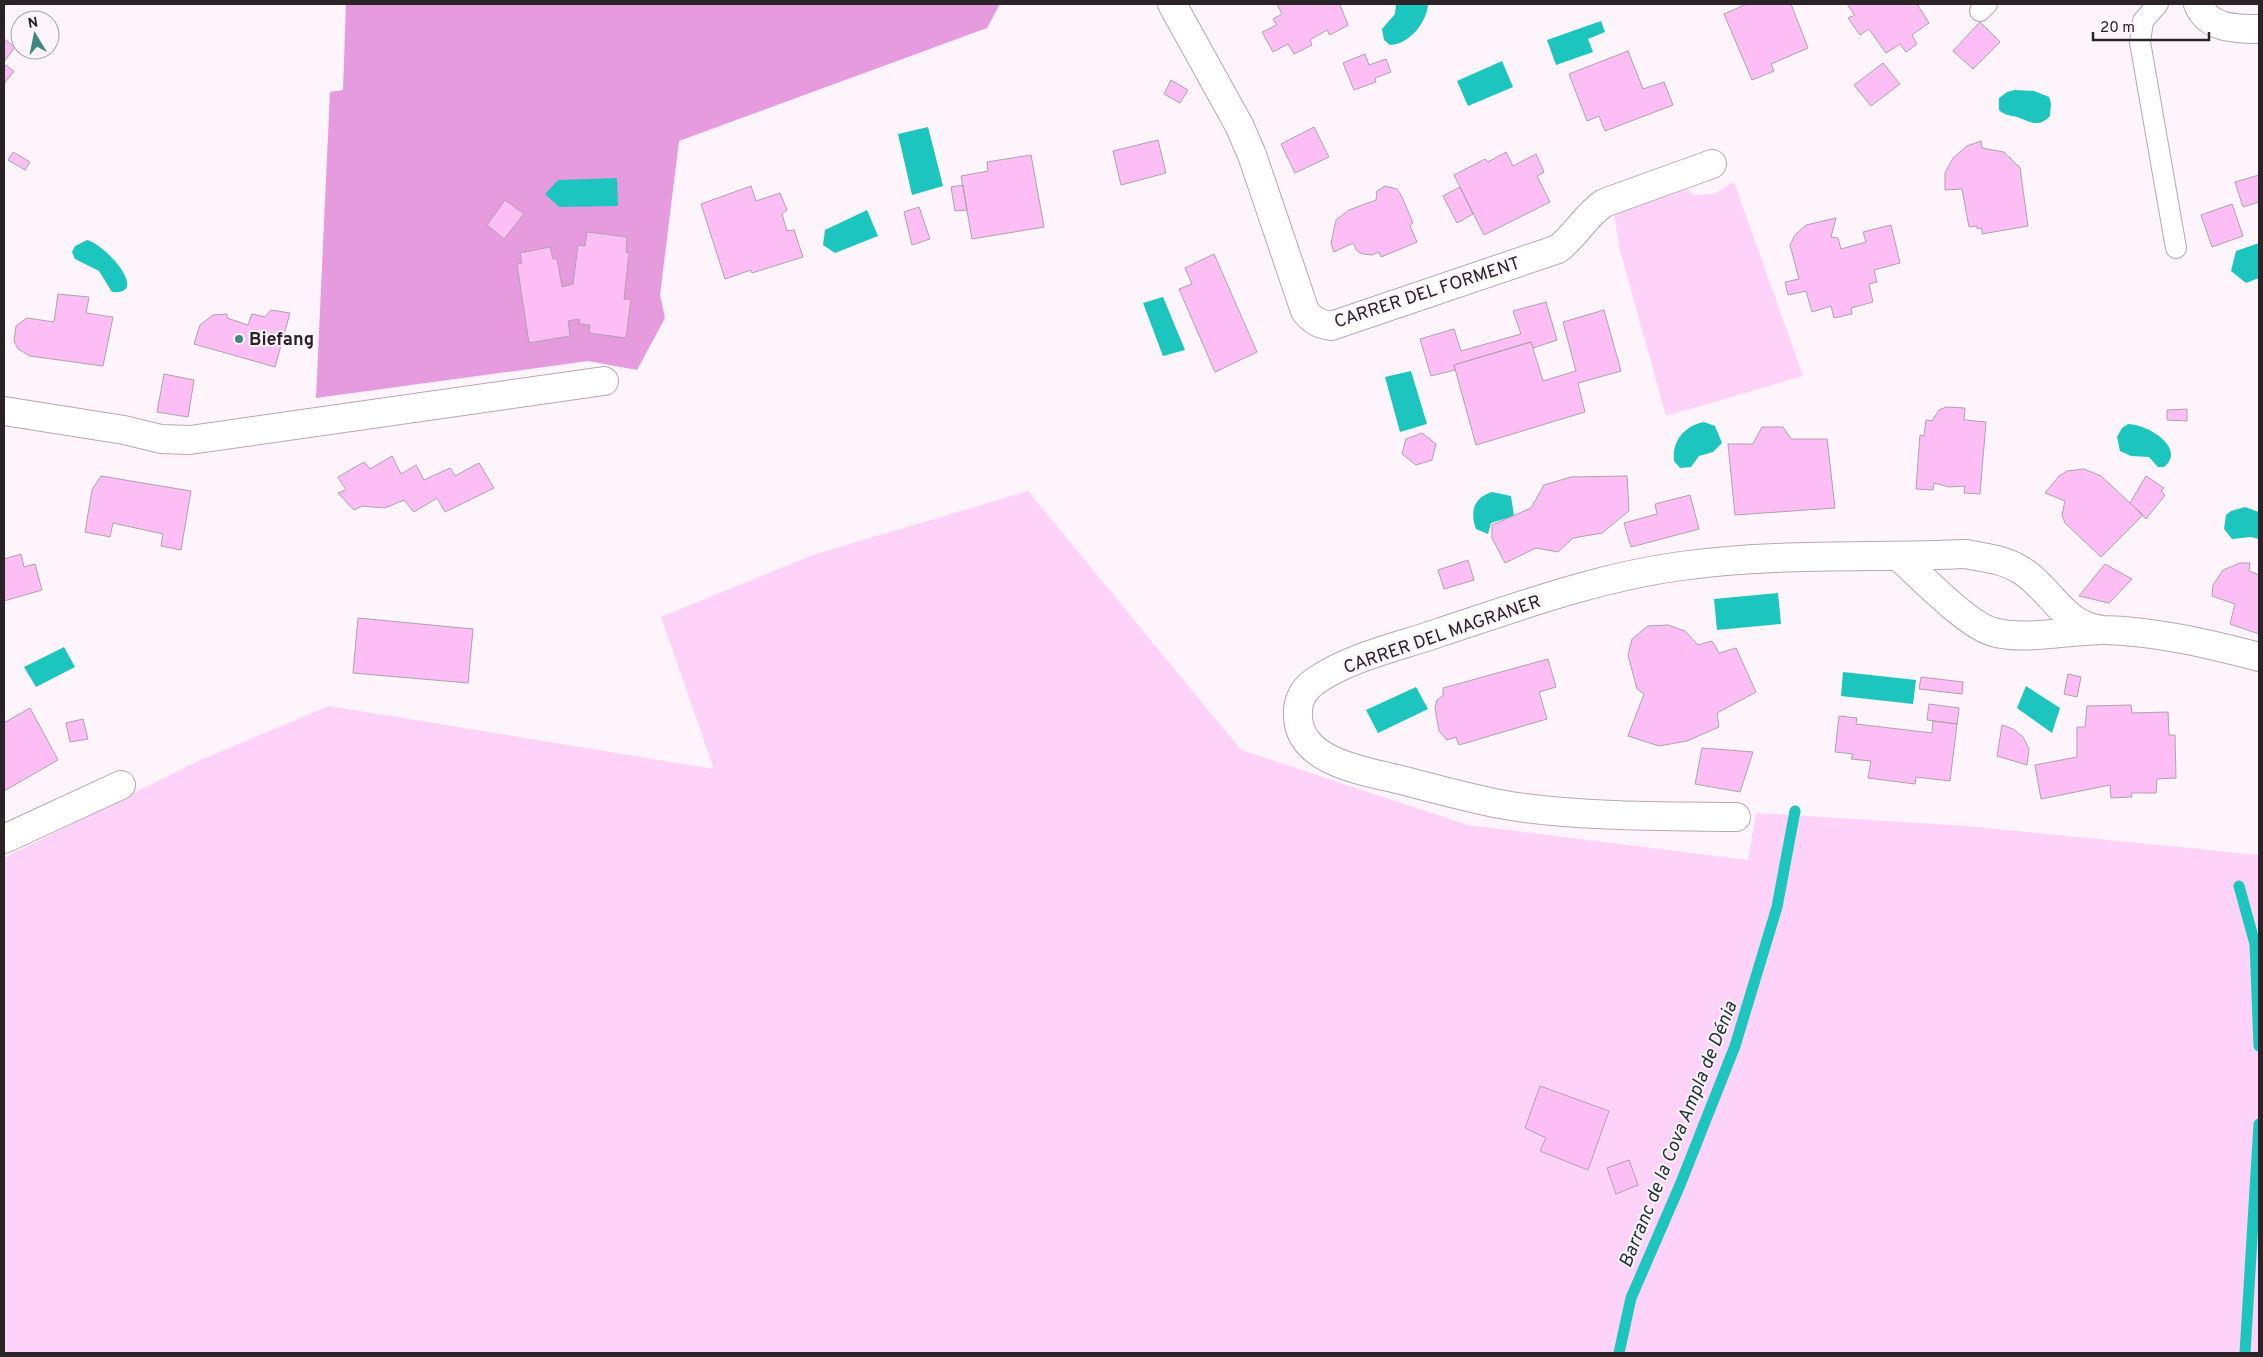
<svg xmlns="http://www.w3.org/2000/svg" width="2263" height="1357" font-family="Overpass,sans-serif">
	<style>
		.green { fill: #fed2f9 }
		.forest { fill: #e79bdf }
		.water { fill: #1cc6bf }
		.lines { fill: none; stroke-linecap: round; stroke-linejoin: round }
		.stream { stroke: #1cc6bf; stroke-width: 11 }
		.building { fill: #fcbef5; stroke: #b0a2ae }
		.lane-casing { stroke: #b6a8b4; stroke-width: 22 }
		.street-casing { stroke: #b6a8b4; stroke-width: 30 }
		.lane { stroke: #fff; stroke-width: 20 }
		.street { stroke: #fff; stroke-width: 28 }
		.poi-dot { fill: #3e8681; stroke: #fdf4fc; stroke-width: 2 }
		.labels { text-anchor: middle; stroke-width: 4; stroke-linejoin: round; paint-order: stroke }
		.street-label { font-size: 18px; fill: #2a2429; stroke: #fdf4fc }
		.poi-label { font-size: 18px; font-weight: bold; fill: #2a2429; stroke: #fdf4fc; text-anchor: start }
		.water-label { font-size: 19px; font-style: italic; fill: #1c3533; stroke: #fdf4fc }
	</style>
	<rect width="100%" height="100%" fill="#fdf4fc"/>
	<!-- green -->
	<path class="green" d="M 1734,182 L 1803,376 L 1666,416 L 1620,250 L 1614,214 L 1687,189 L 1694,195 L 1714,194 Z
		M 1028,491 L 1241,750 L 1468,825 L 1748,860 L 1756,813 L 1966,826 L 2259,855 L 2259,1353 L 4,1353 L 4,858 L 196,762 L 329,706 L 714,769 L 661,617 L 813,555 Z"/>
	<!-- forest -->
	<path class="forest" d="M 346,4 L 1000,4 L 987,28 L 679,141 L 660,295 L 665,318 L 637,370 L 588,361 L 316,398 L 330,92 L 343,90 Z"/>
	<!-- water -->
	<path class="water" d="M 1396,4 L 1428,4 C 1427,22 1410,44 1390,45 L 1384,40 L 1382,29 L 1395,14 Z
		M 1601,21 L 1605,32 L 1588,39 L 1593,52 L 1556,65 L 1547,40 Z
		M 1502,61 L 1513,87 L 1468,106 L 1457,81 Z
		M 2015,90 L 2034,91 L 2049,97 L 2051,103 L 2050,116 C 2038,129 2030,121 2017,117 C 2010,115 2005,116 1999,110 L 1999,98 L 2007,92 Z
		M 928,127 L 943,186 L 912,195 L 898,134 Z
		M 617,178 L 618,206 L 559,207 L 545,194 L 558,180 Z
		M 867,210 L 878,236 L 835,253 L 823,245 L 825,230 Z
		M 87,240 C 105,244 151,295 112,292 L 99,271 L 75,259 L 72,252 L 75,246 Z
		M 2259,243 L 2259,278 L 2246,283 L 2231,271 L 2236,251 Z
		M 1163,297 L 1185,350 L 1163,356 L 1143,303 Z
		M 1411,371 L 1427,424 L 1400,432 L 1385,377 Z
		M 1704,422 L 1715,426 L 1722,443 L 1713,452 L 1699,456 L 1691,467 L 1680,468 L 1674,461 C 1672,441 1684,426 1704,422 Z
		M 2128,424 C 2147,424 2187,448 2164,467 L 2158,467 L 2149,457 L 2131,456 L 2120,451 L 2117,437 L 2122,428 Z
		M 1492,492 L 1511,496 L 1514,516 L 1491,523 L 1488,534 L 1476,529 C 1470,512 1473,498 1492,492 Z
		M 2245,507 L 2259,512 L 2259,539 L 2251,537 L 2232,539 L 2224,529 L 2226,515 L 2231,511 Z
		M 1778,593 L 1781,624 L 1717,630 L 1714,599 Z
		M 64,647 L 75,667 L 36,687 L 24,667 Z
		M 1843,672 L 1916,680 L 1913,704 L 1841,696 Z
		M 2026,686 L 2060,708 L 2052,733 L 2017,708 Z
		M 1416,687 L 1428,709 L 1378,733 L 1366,710 Z"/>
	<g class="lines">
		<!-- stream -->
		<path class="stream" d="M 2239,886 L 2255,944 L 2259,1046
			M 1619,1353 L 1631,1298 L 1680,1185 L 1735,1046 L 1777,907 L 1795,811
			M 2245,1353 L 2259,1124"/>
	</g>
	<!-- building -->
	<path class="building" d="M 1277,4 L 1342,4 L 1340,5 L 1348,25 L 1330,35 L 1327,30 L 1310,40 L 1312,45 L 1294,54 L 1288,44 L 1273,52 L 1262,32 L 1277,25 L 1273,19 L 1282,14 Z
		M 1747,4 L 1791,4 L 1808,48 L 1771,64 L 1774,71 L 1752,80 L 1724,14 Z
		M 1847,4 L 1917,4 L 1929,23 L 1912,35 L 1917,44 L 1906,52 L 1900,44 L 1886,53 L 1869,29 L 1860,35 L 1848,18 L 1855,15 Z
		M 1980,22 L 2000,42 L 1973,69 L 1953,51 Z
		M 4,39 L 15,47 L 4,62 Z
		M 1628,51 L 1643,89 L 1664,82 L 1673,105 L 1605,131 L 1599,116 L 1587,121 L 1569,74 Z
		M 1365,54 L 1369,65 L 1386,59 L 1391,72 L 1375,78 L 1376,82 L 1354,90 L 1343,63 Z
		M 1883,63 L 1900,84 L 1871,106 L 1854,85 Z
		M 4,64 L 14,71 L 4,84 Z
		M 1171,80 L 1188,90 L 1180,103 L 1164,94 Z
		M 1314,127 L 1329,157 L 1295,173 L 1281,144 Z
		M 1158,140 L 1166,173 L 1121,185 L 1113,151 Z
		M 1981,141 L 1982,148 L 2004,152 L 2020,168 L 2028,226 L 1982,234 L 1982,228 L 1977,229 L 1977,226 L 1969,227 L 1962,189 L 1945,190 L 1945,173 L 1953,158 L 1967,146 Z
		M 13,152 L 30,162 L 25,170 L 8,160 Z
		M 1506,152 L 1513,166 L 1536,154 L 1544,172 L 1537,176 L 1550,202 L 1484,235 L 1454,175 L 1485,159 L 1488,162 Z
		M 1031,155 L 1044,227 L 972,239 L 961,176 L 988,171 L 987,162 Z
		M 2259,175 L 2259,202 L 2243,207 L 2235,182 Z
		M 963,185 L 967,210 L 955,211 L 951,187 Z
		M 751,186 L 756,201 L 780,193 L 787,210 L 782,214 L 787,231 L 794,230 L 803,257 L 752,273 L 751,270 L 725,279 L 701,204 Z
		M 1385,186 L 1397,189 L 1402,197 L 1413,223 L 1410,226 L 1417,242 L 1381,257 L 1379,252 L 1372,255 L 1363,254 L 1357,251 L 1353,243 L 1334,252 L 1331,243 L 1336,220 L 1349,210 L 1376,200 L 1377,191 Z
		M 1460,187 L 1473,214 L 1457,223 L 1443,196 Z
		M 505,200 L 524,214 L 504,239 L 487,225 Z
		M 2232,204 L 2243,236 L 2212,247 L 2201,215 Z
		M 919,207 L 930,239 L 912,245 L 904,212 Z
		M 1836,218 L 1831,237 L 1838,238 L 1841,249 L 1866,242 L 1863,232 L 1891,225 L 1900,263 L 1874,270 L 1877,282 L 1869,284 L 1873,302 L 1851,308 L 1852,314 L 1834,318 L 1831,306 L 1812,312 L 1806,291 L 1788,295 L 1785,282 L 1799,279 L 1790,245 L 1795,235 L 1806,225 Z
		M 587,232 L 627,237 L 626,252 L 629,253 L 624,299 L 631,299 L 626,338 L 589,333 L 590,325 L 580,324 L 579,319 L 568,321 L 570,336 L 529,343 L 517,264 L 522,263 L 520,253 L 550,247 L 553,259 L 557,259 L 562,287 L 573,284 L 578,245 L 585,246 Z
		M 1214,254 L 1257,352 L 1215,372 L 1179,289 L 1192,284 L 1185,268 Z
		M 58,294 L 89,297 L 86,313 L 113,317 L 103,366 L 30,356 L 18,349 L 14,341 L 16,326 L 27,318 L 54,322 Z
		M 1546,302 L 1557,340 L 1533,348 L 1531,342 L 1454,365 L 1455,370 L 1431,376 L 1420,339 L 1454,329 L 1461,351 L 1521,334 L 1513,311 Z
		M 271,310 L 290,313 L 275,367 L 194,344 L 200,325 L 213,315 L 227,314 L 227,318 L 248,325 L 252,314 L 265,317 Z
		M 1604,310 L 1621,371 L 1578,383 L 1585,412 L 1476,445 L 1454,365 L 1531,342 L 1543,381 L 1576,371 L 1563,322 Z
		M 164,374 L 194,380 L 188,417 L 157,412 Z
		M 1946,407 L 1965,408 L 1964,420 L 1986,422 L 1980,494 L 1964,493 L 1965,486 L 1949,487 L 1934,483 L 1933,490 L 1916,489 L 1920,435 L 1924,436 L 1926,420 L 1932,421 L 1939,410 Z
		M 2187,409 L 2187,421 L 2167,420 L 2167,410 Z
		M 1762,427 L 1783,427 L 1791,439 L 1827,439 L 1835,508 L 1735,515 L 1728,444 L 1753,444 Z
		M 1422,433 L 1436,444 L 1432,460 L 1416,465 L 1402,454 L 1406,439 Z
		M 392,456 L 401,474 L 416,465 L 424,480 L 450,468 L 455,476 L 479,463 L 494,488 L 445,512 L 437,498 L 414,512 L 404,500 L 385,508 L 362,506 L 354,510 L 338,493 L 346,490 L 338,477 L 364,462 L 370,469 Z
		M 2084,469 L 2101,476 L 2143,515 L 2101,557 L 2065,523 L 2062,515 L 2065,501 L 2045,493 L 2059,476 L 2067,471 Z
		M 101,476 L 191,491 L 181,550 L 161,546 L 163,534 L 113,523 L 110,537 L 85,532 L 92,490 Z
		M 1627,476 L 1629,511 L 1602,533 L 1573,538 L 1558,552 L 1536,548 L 1505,563 L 1492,538 L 1492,525 L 1531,508 L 1544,485 L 1571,477 Z
		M 2146,476 L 2164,488 L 2161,491 L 2165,495 L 2146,519 L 2130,503 Z
		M 1690,495 L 1699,529 L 1631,547 L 1624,523 L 1657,514 L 1655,504 Z
		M 21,554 L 24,567 L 35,564 L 42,590 L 4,601 L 4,559 Z
		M 1468,560 L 1474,580 L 1444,589 L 1438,570 Z
		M 2240,563 L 2250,563 L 2249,571 L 2259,575 L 2259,634 L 2230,624 L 2235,604 L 2212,596 L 2213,585 L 2223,570 Z
		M 2105,564 L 2132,579 L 2109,603 L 2079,596 Z
		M 358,618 L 473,629 L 468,683 L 353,673 Z
		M 1668,625 L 1685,631 L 1698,645 L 1712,641 L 1719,653 L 1736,648 L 1756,692 L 1717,713 L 1719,727 L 1687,741 L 1659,746 L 1628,736 L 1644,694 L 1637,689 L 1628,655 L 1632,639 L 1648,626 Z
		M 1548,659 L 1556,687 L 1539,692 L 1547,719 L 1459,745 L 1456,737 L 1447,740 L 1439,731 L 1435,708 L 1437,700 L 1443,696 L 1443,688 Z
		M 2068,674 L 2081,677 L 2077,697 L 2064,694 Z
		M 1921,677 L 1963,682 L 1962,694 L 1919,689 Z
		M 1929,704 L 1959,708 L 1957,724 L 1927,720 Z
		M 2131,705 L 2132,713 L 2168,712 L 2169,735 L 2175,735 L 2176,778 L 2157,779 L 2156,793 L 2131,793 L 2132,797 L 2111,798 L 2110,785 L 2041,799 L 2035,765 L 2077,757 L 2077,727 L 2085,727 L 2087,706 Z
		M 30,708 L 58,760 L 4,791 L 4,723 Z
		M 1839,716 L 1857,718 L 1856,724 L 1932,733 L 1933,721 L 1957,724 L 1950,781 L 1916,777 L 1915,784 L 1868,778 L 1871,761 L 1851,759 L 1853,754 L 1835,752 Z
		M 83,719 L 88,739 L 70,742 L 66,723 Z
		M 2002,725 L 2013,729 L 2023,737 L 2029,749 L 2027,765 L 1997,756 Z
		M 1702,748 L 1753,752 L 1740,792 L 1695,784 Z
		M 1540,1086 L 1609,1111 L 1588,1170 L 1540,1151 L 1546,1138 L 1525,1128 Z
		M 1629,1160 L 1638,1185 L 1616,1194 L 1607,1168 Z"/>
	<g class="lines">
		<defs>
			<path id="lane" d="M 2158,4 L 2143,21 L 2140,42 L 2176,248
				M 1980,11 L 1987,4"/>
			<path id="street" d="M 1172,4 L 1239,125 L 1252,155 L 1305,311 C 1313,321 1319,324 1331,326 L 1558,249 C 1576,235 1585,216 1604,203 L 1712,164
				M 2198,4 C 2208,29 2236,29 2259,29
				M 4,411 L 124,430 L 161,439 L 190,440 L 604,381
				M 1899,557 C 1922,577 1966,624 1993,632 C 2024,641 2070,630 2103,630 C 2155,631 2210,644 2259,657
				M 1736,817 C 1661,816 1585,817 1511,806 C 1474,800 1437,789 1401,780 C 1366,771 1300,763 1298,717 C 1297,702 1302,691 1314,682 C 1348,657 1402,646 1441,632 C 1520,606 1599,577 1681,566 C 1775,553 1872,558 1966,554 C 1984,558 2003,559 2019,569 C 2043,582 2060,615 2084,625 C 2090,628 2096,629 2103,630
				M 4,839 L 121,785"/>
		</defs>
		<!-- lane casing -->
		<use href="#lane" class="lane-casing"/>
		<!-- street casing -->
		<use href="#street" class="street-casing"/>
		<!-- lane -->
		<use href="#lane" class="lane"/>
		<!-- street -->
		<use href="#street" class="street"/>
	</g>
	<!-- markers -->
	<circle class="poi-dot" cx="239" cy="339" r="5"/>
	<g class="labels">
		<!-- street labels -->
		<g class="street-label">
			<text transform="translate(1427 292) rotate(-18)" y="6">CARRER DEL FORMENT</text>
			<text transform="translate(1442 634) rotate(-19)" y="6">CARRER DEL MAGRANER</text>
		</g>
		<!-- poi labels -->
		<g class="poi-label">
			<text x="249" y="345">Biefang</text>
		</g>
		<!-- water labels -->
		<g class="water-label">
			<text transform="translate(1677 1134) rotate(-68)" y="7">Barranc de la Cova Ampla de Dénia</text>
		</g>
	</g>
	<!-- border -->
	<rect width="2263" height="1357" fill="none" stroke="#2a2429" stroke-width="10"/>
	<!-- north arrow -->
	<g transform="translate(35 35) rotate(350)"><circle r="24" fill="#fdf4fc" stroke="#a9a1a8"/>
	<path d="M0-4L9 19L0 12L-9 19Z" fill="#3e8681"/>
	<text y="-8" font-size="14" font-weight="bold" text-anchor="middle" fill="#2a2429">N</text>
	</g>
	<!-- scale -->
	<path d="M2093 32v8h116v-8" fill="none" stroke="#2a2429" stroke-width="2.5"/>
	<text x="2100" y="32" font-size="15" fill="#2a2429" stroke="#fdf4fc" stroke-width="4" paint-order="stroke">20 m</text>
</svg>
